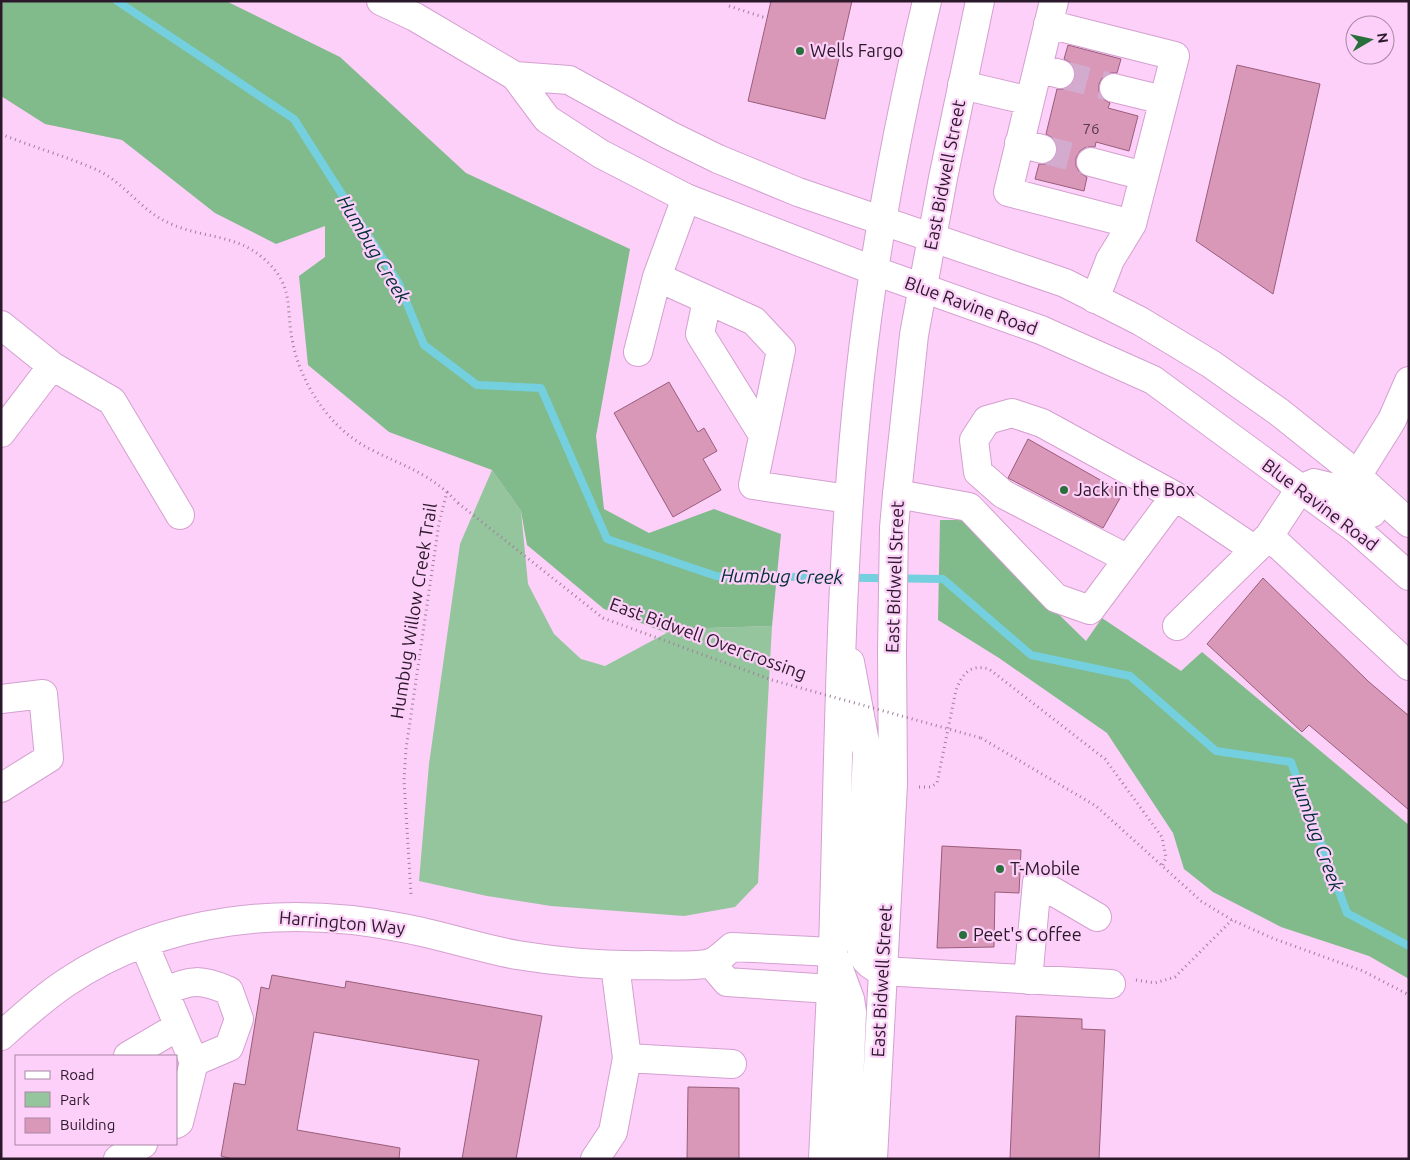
<svg xmlns="http://www.w3.org/2000/svg" width="1410" height="1160" font-family="Ubuntu,sans-serif">
	<style>
		.green { fill: #95c59d }
		.forest { fill: #81ba8b }
		.lines { fill: none; stroke-linecap: round; stroke-linejoin: round }
		.stream { stroke: #74d0df; stroke-width: 8 }
		.building { fill: #da98b8; stroke: #995d7b }
		.minor-tunnel { stroke: #d2abcf; stroke-width: 28; stroke-dasharray: 28 14; stroke-linecap: butt }
		.minor-casing { stroke: #d4a0d0; stroke-width: 30 }
		.major-casing { stroke: #d4a0d0; stroke-width: 30 }
		.path { stroke: #a07e9d; stroke-width: 3; stroke-dasharray: 1 4; stroke-linecap: butt }
		.minor { stroke: #fff; stroke-width: 28 }
		.major { stroke: #fff; stroke-width: 28 }
		.path-bridge { stroke: #a07e9d; stroke-width: 3; stroke-dasharray: 1 4; stroke-linecap: butt }
		.poi-dot { fill: #296f3b; stroke: #fcd0f8; stroke-width: 2 }
		.labels { text-anchor: middle; stroke-width: 4.5; stroke-linejoin: round; paint-order: stroke }
		.number-label { font-size: 15px; fill: #58384e }
		.poi-label { font-size: 18px; fill: #2c182b; stroke: #fcd0f8; text-anchor: start }
		.street-label { font-size: 18px; fill: #2c182b; stroke: #fcd0f8 }
		.water-label { font-size: 19px; font-style: italic; fill: #002f36; stroke: #fcd0f8 }
	</style>
	<rect width="100%" height="100%" fill="#fcd0f8"/>
	<!-- green -->
	<path class="green" d="M 492,470 L 521,511 L 528,584 L 554,634 L 581,659 L 605,666 L 674,629 L 772,626 L 758,883 L 735,907 L 684,916 L 551,906 L 487,896 L 419,881 L 429,764 L 460,544 Z"/>
	<!-- forest -->
	<path class="forest" d="M 1,1 L 226,1 L 340,57 L 466,173 L 630,249 L 596,436 L 604,509 L 649,533 L 714,509 L 781,534 L 772,626 L 674,629 L 667,633 L 604,609 L 527,545 L 521,511 L 492,470 L 389,432 L 308,365 L 299,276 L 325,257 L 325,226 L 276,244 L 215,213 L 122,140 L 45,124 L 1,96 Z
		M 940,520 L 962,520 L 1086,641 L 1102,618 L 1181,671 L 1202,652 L 1409,825 L 1409,979 L 1369,956 L 1281,927 L 1213,892 L 1184,869 L 1173,833 L 1107,733 L 999,658 L 938,620 Z"/>
	<g class="lines">
		<!-- stream -->
		<path class="stream" d="M 117,1 L 294,119 L 399,284 L 424,345 L 477,385 L 541,388 L 607,539 L 716,576 L 943,579 L 1031,655 L 1130,676 L 1216,751 L 1291,762 L 1347,913 L 1409,946"/>
	</g>
	<!-- building -->
	<path class="building" d="M 771,1 L 852,1 L 825,119 L 748,101 Z
		M 1068,45 L 1121,59 L 1117,73 L 1109,73 L 1102,78 L 1099,84 L 1099,92 L 1103,99 L 1110,103 L 1108,108 L 1138,116 L 1129,151 L 1096,142 L 1095,147 L 1086,147 L 1080,151 L 1076,158 L 1076,166 L 1080,173 L 1087,177 L 1084,191 L 1035,179 L 1039,164 L 1046,164 L 1053,160 L 1057,152 L 1057,145 L 1053,138 L 1046,134 L 1057,89 L 1064,89 L 1071,85 L 1075,78 L 1075,71 L 1071,63 L 1064,59 Z
		M 1237,65 L 1320,84 L 1273,294 L 1196,241 Z
		M 669,382 L 698,432 L 704,428 L 717,451 L 703,459 L 721,490 L 673,517 L 614,413 Z
		M 1028,439 L 1123,493 L 1103,528 L 1008,478 Z
		M 1263,578 L 1369,682 L 1409,716 L 1409,810 L 1309,725 L 1302,732 L 1207,644 Z
		M 942,846 L 1021,850 L 1019,893 L 995,892 L 994,947 L 937,948 Z
		M 272,975 L 345,988 L 346,981 L 542,1016 L 516,1159 L 462,1159 L 479,1060 L 314,1032 L 297,1130 L 400,1148 L 399,1159 L 232,1159 L 221,1156 L 234,1083 L 245,1085 L 261,987 L 269,989 Z
		M 1016,1016 L 1082,1019 L 1082,1029 L 1105,1030 L 1099,1159 L 1010,1159 Z
		M 688,1087 L 739,1088 L 739,1159 L 687,1159 Z"/>
	<g class="lines">
		<!-- minor-tunnel -->
		<path class="minor-tunnel" d="M 1060,74 L 1114,88
			M 1042,149 L 1091,162"/>
		<defs>
			<path id="minor" d="M 1054,1 L 1008,192 L 1132,224 L 1110,260 L 1095,299
				M 1048,24 L 1175,56 L 1132,224
				M 1038,68 L 1060,74
				M 962,85 L 1030,101
				M 1114,88 L 1163,100
				M 1019,143 L 1042,149
				M 1091,162 L 1144,176
				M 686,198 L 657,277 L 754,321 L 781,350 L 753,485 L 849,499
				M 707,300 L 700,334 L 763,435
				M 1,325 L 52,366 L 112,401 L 180,515
				M 638,352 L 657,277
				M 1,433 L 52,366
				M 1357,476 L 1392,420 L 1409,381
				M 897,494 L 969,507 L 1056,598 L 1090,610 L 1175,496 L 1042,423 L 1012,413 L 987,420 L 974,440 L 978,472 L 1003,494 L 1128,559
				M 1175,496 L 1255,550
				M 1269,536 L 1409,666
				M 1177,626 L 1269,536 L 1300,489
				M 1,699 L 43,694 L 49,758 L 1,788
				M 144,944 L 194,1062 L 229,1047 L 239,1019 L 229,991 C 202,979 190,979 164,992
				M 711,963 L 727,982 L 830,989
				M 615,965 L 627,1058
				M 882,971 L 1111,984
				M 1028,980 L 1037,882 L 1097,917
				M 1,1036 C 22,1017 43,998 67,982 C 166,916 289,905 403,928 C 441,935 479,948 517,955 C 560,962 604,966 648,965 C 663,965 698,967 710,963 C 717,961 726,952 732,947 L 833,952
				M 128,1056 L 179,1026
				M 176,1124 L 179,1122 L 194,1062
				M 118,1159 L 143,1144
				M 595,1159 L 613,1132 L 627,1058 L 732,1064"/>
			<path id="major" d="M 381,1 L 415,17 L 515,76 L 547,119 L 601,154 L 686,198 L 875,271 L 1041,330 L 1153,380 L 1357,530 L 1409,576
				M 515,76 L 569,80 L 669,135 L 718,159 L 798,192 L 1065,283 L 1140,321 L 1211,364 L 1279,412 L 1344,464 L 1409,523
				M 1300,489 L 1314,483 L 1347,491 L 1372,513
				M 850,662 L 867,753 L 859,926 C 861,950 858,961 882,971
				M 836,961 L 850,999 L 852,1012 L 846,1159
				M 823,1159 C 826,1089 830,1018 833,948 C 839,757 839,566 860,376 C 874,250 898,124 927,1
				M 873,1159 L 893,784 L 892,650 L 894,528 L 897,494 L 914,335 L 943,178 L 980,1"/>
		</defs>
		<!-- minor casing -->
		<use href="#minor" class="minor-casing"/>
		<!-- major casing -->
		<use href="#major" class="major-casing"/>
		<!-- path -->
		<path class="path" d="M 729,6 L 766,18
			M 1,134 C 32,147 66,156 97,170 C 124,182 141,211 169,223 C 200,238 236,234 263,258 C 296,286 285,309 293,344 C 297,364 307,386 319,403 C 332,422 351,440 372,450 C 401,465 421,470 447,492 L 439,523 L 406,749 L 404,780 L 411,895
			M 447,492 L 458,503
			M 981,738 L 1096,806 L 1201,901 L 1232,920 L 1272,938 L 1363,971 L 1409,995
			M 919,787 L 931,787 L 937,783 L 956,690 C 963,673 970,664 989,669 L 1105,759 L 1162,837 L 1166,857 L 1162,867
			M 1136,980 L 1155,983 L 1175,977 L 1232,920"/>
		<!-- minor -->
		<use href="#minor" class="minor"/>
		<!-- major -->
		<use href="#major" class="major"/>
		<!-- path-bridge -->
		<path class="path-bridge" d="M 458,503 L 603,618 L 772,680 L 981,738"/>
	</g>
	<!-- markers -->
	<g class="poi-dot">
		<circle cx="800" cy="51" r="5"/>
		<circle cx="1064" cy="490" r="5"/>
		<circle cx="1000" cy="869" r="5"/>
		<circle cx="963" cy="935" r="5"/>
	</g>
	<g class="labels">
		<!-- number labels -->
		<g class="number-label">
			<text x="1091" y="134">76</text>
		</g>
		<!-- poi labels -->
		<g class="poi-label">
			<text x="810" y="57">Wells Fargo</text>
			<text x="1074" y="496">Jack in the Box</text>
			<text x="1010" y="875">T-Mobile</text>
			<text x="973" y="941">Peet's Coffee</text>
		</g>
		<!-- street labels -->
		<g class="street-label">
			<text transform="translate(945 175) rotate(-79)" y="6">East Bidwell Street</text>
			<text transform="translate(971 306) rotate(20)" y="6">Blue Ravine Road</text>
			<text transform="translate(1320 505) rotate(37)" y="6">Blue Ravine Road</text>
			<text transform="translate(895 577) rotate(-88)" y="6">East Bidwell Street</text>
			<text transform="translate(414 611) rotate(-81)" y="6">Humbug Willow Creek Trail</text>
			<text transform="translate(708 639) rotate(20)" y="6">East Bidwell Overcrossing</text>
			<text transform="translate(342 923) rotate(5)" y="6">Harrington Way</text>
			<text transform="translate(882 981) rotate(-87)" y="6">East Bidwell Street</text>
		</g>
		<!-- water labels -->
		<g class="water-label">
			<text transform="translate(374 249) rotate(59)" y="7">Humbug Creek</text>
			<text transform="translate(782 576) rotate(1)" y="7">Humbug Creek</text>
			<text transform="translate(1317 833) rotate(70)" y="7">Humbug Creek</text>
		</g>
	</g>
	<!-- border -->
	<rect width="1410" height="1160" fill="none" stroke="#2c182b" stroke-width="5"/>
	<!-- legend -->
	<rect x="15" y="1055" width="162" height="90" fill="#fcd0f8" stroke="#a986a6"/>
	<rect x="25" y="1071" width="25" height="8" fill="#ffffff" stroke="#a986a6"/>
	<text x="60" y="1080" font-size="15" fill="#2c182b">Road</text>
	<rect x="25" y="1092" width="25" height="15" fill="#95c59d" stroke="#a986a6"/>
	<text x="60" y="1105" font-size="15" fill="#2c182b">Park</text>
	<rect x="25" y="1118" width="25" height="15" fill="#da98b8" stroke="#a986a6"/>
	<text x="60" y="1130" font-size="15" fill="#2c182b">Building</text>
	<!-- north arrow -->
	<g transform="translate(1370 40) rotate(81)"><circle r="24" fill="#fcd0f8" stroke="#a986a6"/>
	<path d="M0-4L9 19L0 12L-9 19Z" fill="#296f3b"/>
	<text y="-8" font-size="14" font-weight="bold" text-anchor="middle" fill="#2c182b">N</text>
	</g>
</svg>
